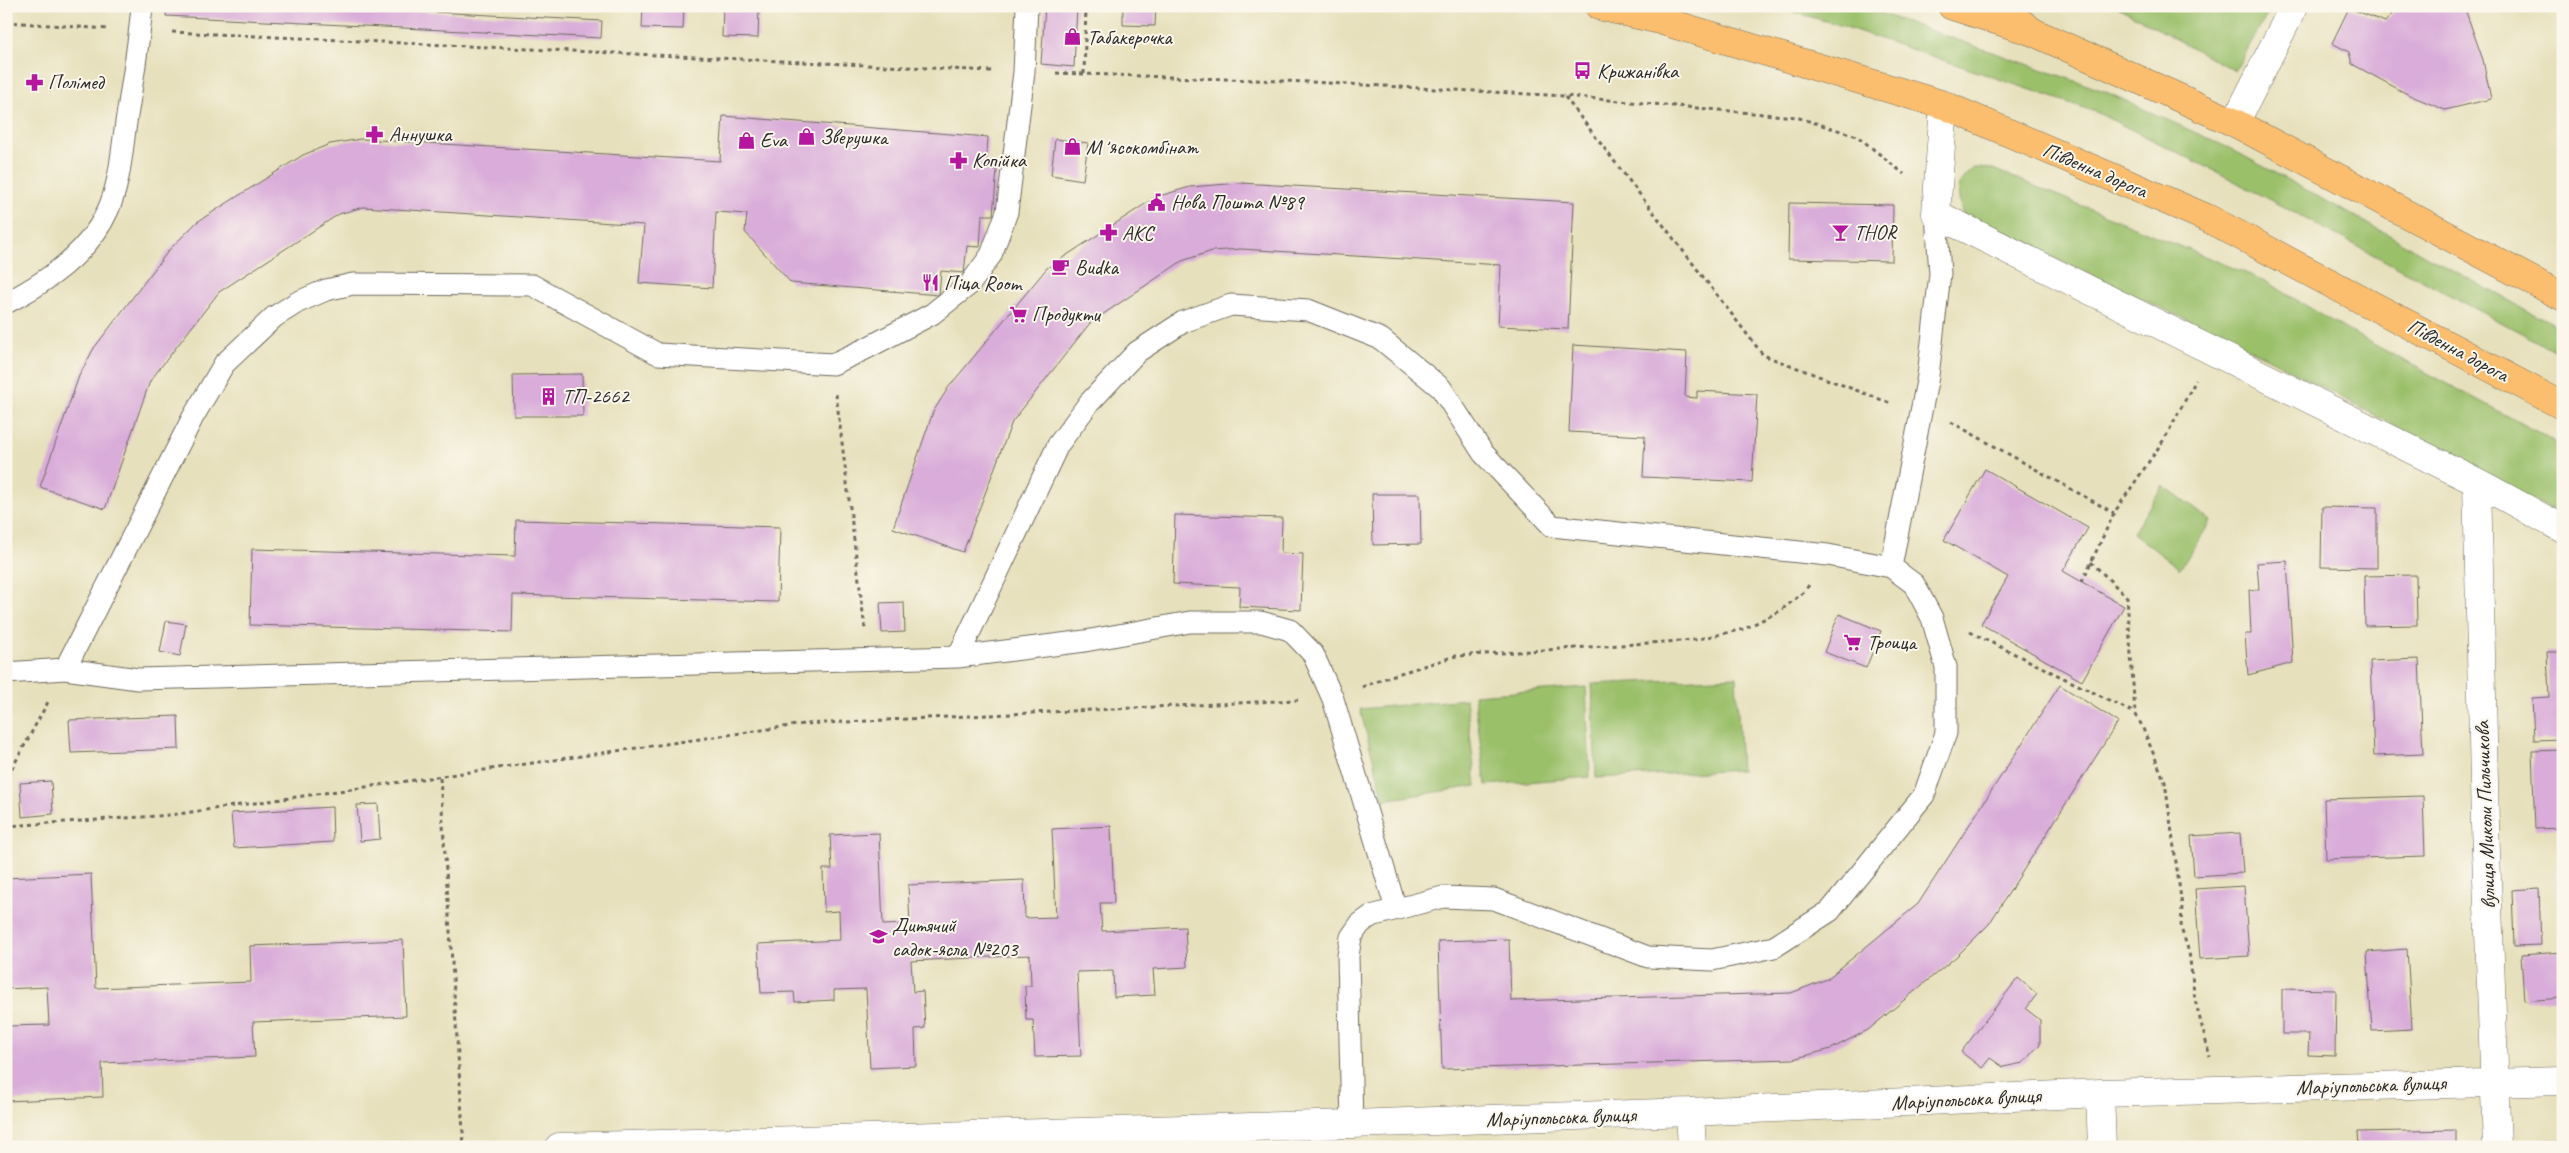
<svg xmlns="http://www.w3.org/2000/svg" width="2569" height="1153" font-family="Caveat,sans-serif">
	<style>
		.green { fill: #9bc06a; stroke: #63764a }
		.building { fill: #d9acd9 }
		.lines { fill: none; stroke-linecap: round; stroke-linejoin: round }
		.lane-casing { stroke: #6d6a5e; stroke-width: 23 }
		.street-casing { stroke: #6d6a5e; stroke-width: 29 }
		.primary-casing { stroke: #6d6a5e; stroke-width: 29 }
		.highway-casing { stroke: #6d6a5e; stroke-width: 29 }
		.path { stroke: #6d6a5e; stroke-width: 3; stroke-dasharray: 4 4; stroke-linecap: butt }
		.lane { stroke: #fff; stroke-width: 21 }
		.street { stroke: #fff; stroke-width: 28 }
		.primary { stroke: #fbbe6e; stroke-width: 28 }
		.highway { stroke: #fbbe6e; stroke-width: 28 }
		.labels { text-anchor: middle; stroke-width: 4; stroke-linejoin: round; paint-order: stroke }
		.poi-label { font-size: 21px; fill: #2b2b2b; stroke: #fbf7ec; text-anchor: start }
		.street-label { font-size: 21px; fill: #2b2b2b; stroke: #fbf7ec }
	</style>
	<rect width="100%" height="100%" fill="#fbf7ec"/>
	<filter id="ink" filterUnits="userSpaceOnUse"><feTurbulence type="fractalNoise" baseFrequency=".02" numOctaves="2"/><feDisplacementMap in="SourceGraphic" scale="10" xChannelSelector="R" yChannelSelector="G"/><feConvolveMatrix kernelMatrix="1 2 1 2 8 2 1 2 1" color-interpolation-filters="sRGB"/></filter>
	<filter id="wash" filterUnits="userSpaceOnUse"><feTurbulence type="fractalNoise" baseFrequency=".0096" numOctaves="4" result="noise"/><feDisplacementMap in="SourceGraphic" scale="20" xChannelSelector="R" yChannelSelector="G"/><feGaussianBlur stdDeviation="1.12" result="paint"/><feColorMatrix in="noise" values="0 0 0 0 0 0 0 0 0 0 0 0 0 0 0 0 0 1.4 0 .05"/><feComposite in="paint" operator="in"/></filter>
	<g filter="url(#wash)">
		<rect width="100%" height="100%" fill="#e7e0bc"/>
		<!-- green -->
		<path class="green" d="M 1773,6 L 1860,6 L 2104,91 L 2231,149 L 2563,330 L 2563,355 L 2219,173 L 2096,112 L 1843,26 Z
			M 2116,6 L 2272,6 L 2235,71 Z
			M 1974,168 L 1993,169 L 2265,281 L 2345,329 L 2534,430 L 2563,448 L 2563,516 L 2266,357 L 1963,215 C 1957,193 1954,183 1974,168 Z
			M 2163,485 L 2211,521 L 2180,569 L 2133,533 Z
			M 1736,677 L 1741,770 L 1596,778 L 1592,684 Z
			M 1586,687 L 1590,777 L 1486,785 L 1474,695 Z
			M 1466,699 L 1476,786 L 1384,800 L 1360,709 Z"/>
		<g id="blocks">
			<!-- building -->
			<path class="building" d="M 166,6 L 322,6 L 602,21 L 601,38 L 166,16 Z
				M 643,6 L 684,6 L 683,29 L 642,28 Z
				M 723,6 L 759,7 L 758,38 L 722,37 Z
				M 785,6 L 821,6 L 821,11 L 785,10 Z
				M 1045,6 L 1077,6 L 1074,67 L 1041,64 Z
				M 1123,6 L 1156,6 L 1155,26 L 1123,25 Z
				M 2399,6 L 2464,6 L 2483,60 L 2491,99 L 2445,110 L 2409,95 L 2352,64 L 2349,52 L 2332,43 L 2349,8 L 2385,22 Z
				M 723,116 L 988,137 L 986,169 L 997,170 L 993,215 L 982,215 L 980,247 L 967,246 L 964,273 L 941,271 L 939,295 L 791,283 L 745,232 L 747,214 L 716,212 L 712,288 L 639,283 L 644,225 L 363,207 L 339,214 L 219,292 L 150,381 L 105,509 L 40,487 L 79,376 L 94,348 L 169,250 L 197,222 L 303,155 L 330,144 L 361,139 L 720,161 Z
				M 1055,139 L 1088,143 L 1083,180 L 1051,175 Z
				M 1240,183 L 1574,202 L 1568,329 L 1498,326 L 1501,265 L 1241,249 L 1212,251 L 1182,261 L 1090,323 L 1012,422 L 963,552 L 893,528 L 933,412 L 948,388 L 1047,268 L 1156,197 L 1190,187 Z
				M 1789,203 L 1893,205 L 1892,261 L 1788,259 Z
				M 1573,345 L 1687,352 L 1685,397 L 1697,398 L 1697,391 L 1757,394 L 1752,482 L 1643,477 L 1645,436 L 1569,432 Z
				M 582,374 L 583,416 L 514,416 L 513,375 Z
				M 1985,469 L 2088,528 L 2063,571 L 2124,606 L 2082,681 L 1981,624 L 2008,577 L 1944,540 Z
				M 1372,494 L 1420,494 L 1421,544 L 1373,545 Z
				M 2322,507 L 2377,508 L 2377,568 L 2321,567 Z
				M 1175,515 L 1282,518 L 1281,553 L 1303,554 L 1301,610 L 1239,607 L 1240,587 L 1173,584 Z
				M 516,520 L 780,527 L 778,602 L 513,595 L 512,632 L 250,625 L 252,549 L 515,556 Z
				M 2287,561 L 2293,663 L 2248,675 L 2245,634 L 2251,634 L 2249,590 L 2259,589 L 2257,563 Z
				M 2416,575 L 2417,625 L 2365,626 L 2364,576 Z
				M 904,602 L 905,632 L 882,633 L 880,603 Z
				M 1839,614 L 1881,631 L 1866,668 L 1824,652 Z
				M 166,621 L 186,624 L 180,656 L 160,652 Z
				M 2547,652 L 2563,652 L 2563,739 L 2534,740 L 2532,698 L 2549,697 Z
				M 2419,659 L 2423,754 L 2374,756 L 2370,661 Z
				M 2060,685 L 2118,722 L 1989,924 L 1957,956 L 1868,1030 L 1831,1049 L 1793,1059 L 1442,1069 L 1438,941 L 1509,939 L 1511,1001 L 1791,993 L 1827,979 L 1918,904 Z
				M 178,716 L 179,749 L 71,753 L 69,720 Z
				M 2563,750 L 2563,828 L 2535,829 L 2532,751 Z
				M 51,781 L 53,814 L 22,817 L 20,783 Z
				M 2423,796 L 2425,856 L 2326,859 L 2324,799 Z
				M 378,804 L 380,839 L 360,841 L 357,805 Z
				M 332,807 L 333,842 L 234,848 L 231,813 Z
				M 1111,826 L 1114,903 L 1100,903 L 1102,931 L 1185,927 L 1187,967 L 1153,969 L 1155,995 L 1114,997 L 1113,971 L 1077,972 L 1081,1056 L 1035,1057 L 1033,1020 L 1026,1020 L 1025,986 L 1031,986 L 1030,955 L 911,961 L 913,992 L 923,991 L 925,1028 L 915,1029 L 916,1066 L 870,1068 L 866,989 L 834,990 L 834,1000 L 795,1002 L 794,992 L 761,993 L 758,944 L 840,940 L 839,911 L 824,912 L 823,869 L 832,869 L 830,835 L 879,833 L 883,925 L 910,924 L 908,885 L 1024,880 L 1025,918 L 1056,917 L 1052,829 Z
				M 2240,833 L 2243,873 L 2194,876 L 2191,836 Z
				M 91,874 L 96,988 L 251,982 L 250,946 L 403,940 L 406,1016 L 253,1022 L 255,1057 L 102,1063 L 103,1097 L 6,1101 L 6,1026 L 49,1025 L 47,987 L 6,989 L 6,878 Z
				M 2244,886 L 2249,956 L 2200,959 L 2195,889 Z
				M 2539,888 L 2541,945 L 2514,946 L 2512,890 Z
				M 2407,949 L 2412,1029 L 2372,1031 L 2367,952 Z
				M 2563,952 L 2563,998 L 2524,1001 L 2521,955 Z
				M 2018,978 L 2037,994 L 2026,1009 L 2040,1020 L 2040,1044 L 2023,1063 L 2003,1067 L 1990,1058 L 1982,1068 L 1961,1052 Z
				M 2282,989 L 2336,990 L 2335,1056 L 2308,1055 L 2309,1034 L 2282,1034 Z
				M 2456,1130 L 2456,1147 L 2359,1147 L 2358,1132 Z
				M 2563,1141 L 2563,1147 L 2542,1147 L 2541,1142 Z"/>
		</g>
	</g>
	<g filter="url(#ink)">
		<use href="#blocks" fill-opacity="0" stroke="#6d6a5e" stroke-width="1"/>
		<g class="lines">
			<defs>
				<path id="lane" d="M 6,303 C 47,282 89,253 108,210 C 121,181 122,146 127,116 C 133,79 139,43 142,6
					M 1891,567 L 1928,376 L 1940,274 L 1936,214
					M 958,657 L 1058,445 L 1089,403 L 1137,352 L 1183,322 L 1231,305 L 1308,310 L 1381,339 L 1441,388 L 1483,453 L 1552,526 L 1828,555 L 1891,567 L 1914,584 L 1932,618 L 1946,667 L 1946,733 L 1924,795 L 1830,911 L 1774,947 L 1712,960 L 1648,957 L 1494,899 L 1443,897 L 1371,916 L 1360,924 L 1351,937 L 1348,956 L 1352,1124
					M 65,669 L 193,417 L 224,364 L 274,317 L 298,302 L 326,290 L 353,284 L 532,285 L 658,354 L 833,364 L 865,349 L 932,314 L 970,284 L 991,255 L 1007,212 L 1024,72 L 1027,6
					M 6,673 L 65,669 L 138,679 L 958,657 L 1085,641 L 1190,622 L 1261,622 L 1290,630 L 1313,654 L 1333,699 L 1396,909"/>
				<path id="street" d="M 1944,105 L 1936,214 L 2477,482 L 2563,529
					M 2235,123 L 2294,6
					M 2477,482 L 2485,825 L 2497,1147
					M 2100,1093 L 2102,1147
					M 1690,1112 L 1692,1147
					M 559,1147 L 1352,1124 L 1690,1112 L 2100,1093 L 2563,1081"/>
				<path id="primary" d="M 1599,6 L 1656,19 L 1944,105 L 2207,218 L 2563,406
					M 1952,6 L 2033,32 L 2235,123 L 2563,297"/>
				<path id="highway" d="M 1999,6 L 2033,32"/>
			</defs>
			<!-- lane casing -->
			<use href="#lane" class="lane-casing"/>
			<!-- street casing -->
			<use href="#street" class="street-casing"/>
			<!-- primary casing -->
			<use href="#primary" class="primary-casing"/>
			<!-- highway casing -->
			<use href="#highway" class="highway-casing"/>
			<!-- path -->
			<path class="path" d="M 6,22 L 108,29
				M 172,32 L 992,71
				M 1056,73 L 1310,82 L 1565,96 L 1796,117 L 1857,136 L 1904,174
				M 1084,74 L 1086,6
				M 1565,97 L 1763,355 L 1890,403
				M 836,394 L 865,629
				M 1951,422 L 2114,513
				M 2091,562 L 2127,597 L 2135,713 L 2142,726 L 2165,782 L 2182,906 L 2181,928 L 2189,952 L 2195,1000 L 2210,1057
				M 2082,582 L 2114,513 L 2165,438 L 2196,380
				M 1970,632 L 2135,713
				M 1362,687 L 1394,675 L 1456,656 L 1694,640 L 1744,629 L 1780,611 L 1805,591 L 1809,585
				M 440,778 L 464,1147
				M 6,784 L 9,774 L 48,702
				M 6,826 L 171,815 L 804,724 L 1298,700"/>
			<!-- lane -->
			<use href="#lane" class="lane"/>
			<!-- street -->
			<use href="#street" class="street"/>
			<!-- primary -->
			<use href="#primary" class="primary"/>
			<!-- highway -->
			<use href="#highway" class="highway"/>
		</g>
	</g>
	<!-- icons -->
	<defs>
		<symbol id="shop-bare" viewBox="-9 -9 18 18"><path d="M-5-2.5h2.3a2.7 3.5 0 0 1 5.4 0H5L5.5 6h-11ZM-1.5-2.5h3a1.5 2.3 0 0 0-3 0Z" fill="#b5179e" stroke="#fbf7ec" stroke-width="2.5" paint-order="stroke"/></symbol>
		<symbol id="bus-bare" viewBox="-9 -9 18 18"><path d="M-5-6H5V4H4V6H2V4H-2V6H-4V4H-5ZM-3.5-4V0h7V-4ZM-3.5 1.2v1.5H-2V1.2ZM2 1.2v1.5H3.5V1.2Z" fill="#b5179e" stroke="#fbf7ec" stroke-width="2.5" paint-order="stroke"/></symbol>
		<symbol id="pharmacy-bare" viewBox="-9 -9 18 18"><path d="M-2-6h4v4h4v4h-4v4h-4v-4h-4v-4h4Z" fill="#b5179e" stroke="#fbf7ec" stroke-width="2.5" paint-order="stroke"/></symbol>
		<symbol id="civic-bare" viewBox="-9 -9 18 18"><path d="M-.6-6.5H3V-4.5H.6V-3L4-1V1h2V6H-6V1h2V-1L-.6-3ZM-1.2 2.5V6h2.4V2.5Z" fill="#b5179e" stroke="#fbf7ec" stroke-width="2.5" paint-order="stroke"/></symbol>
		<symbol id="bar-bare" viewBox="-9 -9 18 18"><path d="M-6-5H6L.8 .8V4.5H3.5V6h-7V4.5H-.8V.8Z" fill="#b5179e" stroke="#fbf7ec" stroke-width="2.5" paint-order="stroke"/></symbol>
		<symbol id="cafe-bare" viewBox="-9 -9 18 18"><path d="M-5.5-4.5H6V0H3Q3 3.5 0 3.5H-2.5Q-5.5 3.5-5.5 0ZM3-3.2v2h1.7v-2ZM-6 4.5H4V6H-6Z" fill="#b5179e" stroke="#fbf7ec" stroke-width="2.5" paint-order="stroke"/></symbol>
		<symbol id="restaurant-bare" viewBox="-9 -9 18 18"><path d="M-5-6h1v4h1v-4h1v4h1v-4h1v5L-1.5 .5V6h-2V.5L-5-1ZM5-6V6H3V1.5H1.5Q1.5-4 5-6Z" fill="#b5179e" stroke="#fbf7ec" stroke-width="2.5" paint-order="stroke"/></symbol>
		<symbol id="supermarket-bare" viewBox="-9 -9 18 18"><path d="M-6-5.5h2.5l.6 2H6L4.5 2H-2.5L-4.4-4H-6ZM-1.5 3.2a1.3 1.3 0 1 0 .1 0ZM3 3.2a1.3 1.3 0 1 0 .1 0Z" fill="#b5179e" stroke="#fbf7ec" stroke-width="2.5" paint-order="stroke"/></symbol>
		<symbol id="building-bare" viewBox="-9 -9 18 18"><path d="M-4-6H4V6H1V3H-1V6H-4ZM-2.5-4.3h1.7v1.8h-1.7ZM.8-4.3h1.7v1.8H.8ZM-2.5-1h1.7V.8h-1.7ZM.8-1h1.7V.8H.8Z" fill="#b5179e" stroke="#fbf7ec" stroke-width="2.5" paint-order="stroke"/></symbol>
		<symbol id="school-bare" viewBox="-9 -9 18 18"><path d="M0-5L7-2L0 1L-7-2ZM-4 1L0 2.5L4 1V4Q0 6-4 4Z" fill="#b5179e" stroke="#fbf7ec" stroke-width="2.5" paint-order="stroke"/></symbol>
	</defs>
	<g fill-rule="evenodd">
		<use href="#shop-bare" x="1060" y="24" width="25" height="25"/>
		<use href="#bus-bare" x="1570" y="58" width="25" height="25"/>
		<use href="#pharmacy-bare" x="22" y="70" width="25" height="25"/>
		<use href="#pharmacy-bare" x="362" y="122" width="25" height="25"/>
		<use href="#shop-bare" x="794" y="124" width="25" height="25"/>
		<use href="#shop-bare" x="734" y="128" width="25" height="25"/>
		<use href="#shop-bare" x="1060" y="134" width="25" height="25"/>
		<use href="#pharmacy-bare" x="946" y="148" width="25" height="25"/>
		<use href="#civic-bare" x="1144" y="190" width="25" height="25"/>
		<use href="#bar-bare" x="1828" y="220" width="25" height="25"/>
		<use href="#pharmacy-bare" x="1096" y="220" width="25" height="25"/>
		<use href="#cafe-bare" x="1048" y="254" width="25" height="25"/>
		<use href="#restaurant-bare" x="918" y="270" width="25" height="25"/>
		<use href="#supermarket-bare" x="1006" y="302" width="25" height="25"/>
		<use href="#building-bare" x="536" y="384" width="25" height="25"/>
		<use href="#supermarket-bare" x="1840" y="630" width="25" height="25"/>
		<use href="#school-bare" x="866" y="924" width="25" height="25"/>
	</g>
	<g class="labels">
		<!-- poi labels -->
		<g class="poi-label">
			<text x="1087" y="44">Табакерочка</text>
			<text x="1597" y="78">Крижанівка</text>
			<text x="48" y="89">Полімед</text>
			<text x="389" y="141">Аннушка</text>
			<text x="820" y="144">Зверушка</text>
			<text x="760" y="147">Eva</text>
			<text x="1086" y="154">Мʼясокомбінат</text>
			<text x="972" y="167">Копійка</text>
			<text x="1171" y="209">Нова Пошта №89</text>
			<text x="1854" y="239">THOR</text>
			<text x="1122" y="240">АКС</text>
			<text x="1075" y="274">Budka</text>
			<text x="944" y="290">Піца Room</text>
			<text x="1032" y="321">Продукти</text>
			<text x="562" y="403">ТП-2662</text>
			<text x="1867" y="649">Троица</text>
			<text x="892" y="932">Дитячий<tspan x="892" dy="24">садок-ясла №203</tspan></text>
		</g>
		<!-- street labels -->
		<g class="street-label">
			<text transform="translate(2095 170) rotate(23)" y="7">Південна дорога</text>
			<text transform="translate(2458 350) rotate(28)" y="7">Південна дорога</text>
			<text transform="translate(2485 815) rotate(-92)" y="7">вулиця Миколи Пильчикова</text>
			<text transform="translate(2371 1085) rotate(-2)" y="7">Маріупольська вулиця</text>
			<text transform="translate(1966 1099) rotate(-3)" y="7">Маріупольська вулиця</text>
			<text transform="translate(1561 1117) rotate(-2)" y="7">Маріупольська вулиця</text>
		</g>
	</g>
	<!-- margin -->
	<rect width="2569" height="1153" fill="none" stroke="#fbf7ec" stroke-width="25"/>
</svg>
